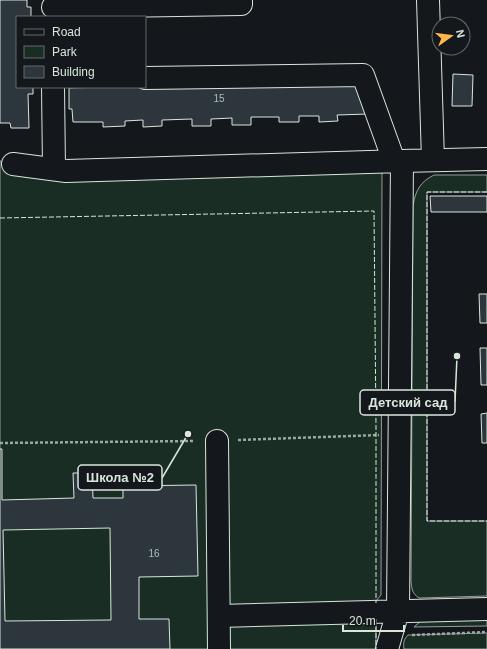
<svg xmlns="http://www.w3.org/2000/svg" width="487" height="649" font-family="Helvetica,sans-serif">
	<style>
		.green { fill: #1a2d24; stroke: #939e99 }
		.building { fill: #2c363c; stroke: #d8e6dc; fill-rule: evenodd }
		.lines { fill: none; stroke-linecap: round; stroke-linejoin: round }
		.minor-casing { stroke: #d8e6dc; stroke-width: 24 }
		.path { stroke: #9da8a2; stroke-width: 2.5; stroke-dasharray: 3 2; stroke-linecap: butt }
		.minor { stroke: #14181c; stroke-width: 22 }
		.fence { stroke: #d8e6dc; stroke-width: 1; stroke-dasharray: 5 2; stroke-linecap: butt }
		.labels { text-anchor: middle; stroke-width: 3; stroke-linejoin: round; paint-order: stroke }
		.number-label { font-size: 10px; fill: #adbab4 }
		.leader { fill: none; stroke: #d8e6dc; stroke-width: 1.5 }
		.callout-dot { fill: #d8e6dc; stroke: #14181c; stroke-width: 1.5 }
		.callout { fill: #14181c; stroke: #d8e6dc; stroke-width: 1.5 }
		.callout-label { font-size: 13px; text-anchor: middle; font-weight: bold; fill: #d8e6dc }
	</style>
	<rect width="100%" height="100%" fill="#14181c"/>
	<!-- green -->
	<path class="green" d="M 0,161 L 50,171 L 382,166 L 381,595 L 376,601 L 376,649 L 0,649 Z
		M 434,175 L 487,175 L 487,192 L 427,192 L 427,521 L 487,521 L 487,596 L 419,598 C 412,593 412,590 411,581 L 413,205 C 416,190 420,182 434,175 Z
		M 487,615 L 487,626 L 414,627 L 422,620 Z
		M 487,633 L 487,649 L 404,649 C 403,643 404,639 408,635 Z"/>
	<!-- building -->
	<path class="building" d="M 0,0 L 27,0 L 27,7 L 31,7 L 31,17 L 17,17 L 17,87 L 33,87 L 33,94 L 28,94 L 29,128 L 11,128 L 10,123 L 0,123 Z
		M 453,74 L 473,75 L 472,106 L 452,106 Z
		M 368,80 L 368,114 L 337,115 L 338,121 L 319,122 L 319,116 L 299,116 L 299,122 L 279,122 L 279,117 L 251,117 L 251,125 L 232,125 L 232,118 L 211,119 L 211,126 L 192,126 L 192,119 L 162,120 L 162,126 L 143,127 L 143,120 L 125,121 L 125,126 L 103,127 L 103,122 L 73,122 L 72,109 L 69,109 L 69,88 L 101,87 L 145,87 Z
		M 430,196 L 487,196 L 487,212 L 431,212 Z
		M 479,294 L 487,294 L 487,323 L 480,323 Z
		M 480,348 L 487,348 L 487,385 L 481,385 Z
		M 487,413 L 487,443 L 482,443 L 481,414 Z
		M 0,449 L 2,449 L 2,500 L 74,498 L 73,473 L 92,473 L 93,498 L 123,498 L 123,486 L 196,485 L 198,576 L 139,577 L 139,619 L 169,619 L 170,649 L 0,649 ZM 110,528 L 111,620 L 5,621 L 3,530 Z"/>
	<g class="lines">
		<defs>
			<path id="minor" d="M 428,0 L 433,160
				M 53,7 L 241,4 L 241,0
				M 145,78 L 363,75 L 394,161
				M 53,87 L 54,169
				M 13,164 L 66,171 L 402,161
				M 217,441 L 219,649
				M 219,616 L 487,609
				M 387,649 L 398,611 L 402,161 L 487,159"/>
		</defs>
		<!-- minor casing -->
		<use href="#minor" class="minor-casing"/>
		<!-- path -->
		<path class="path" d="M 238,440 L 379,435
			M 0,443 L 195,441
			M 412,635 L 487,632"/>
		<!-- minor -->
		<use href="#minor" class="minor"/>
		<!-- fence -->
		<path class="fence" d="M 487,192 L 427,192 L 427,521 L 487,521
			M 0,218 L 374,211 L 376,428 L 376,603
			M 376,619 L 376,649"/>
	</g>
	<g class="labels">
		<!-- number labels -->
		<g class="number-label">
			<text x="219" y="102">15</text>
			<text x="154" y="557">16</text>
		</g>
	</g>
	<!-- callouts -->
	<path class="leader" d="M457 356L455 402M188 434L162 478"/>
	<g class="callout-dot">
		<circle cx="457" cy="356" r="4"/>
		<circle cx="188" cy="434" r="4"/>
	</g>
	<g class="callout">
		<rect x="360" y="390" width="95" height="25" rx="4"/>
		<rect x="78" y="465" width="84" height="25" rx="4"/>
	</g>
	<g class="callout-label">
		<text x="408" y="407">Детский сад</text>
		<text x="120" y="482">Школа №2</text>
	</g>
	<!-- legend -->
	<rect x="16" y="16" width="130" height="72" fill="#14181c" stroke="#626a69"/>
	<rect x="24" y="29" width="20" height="6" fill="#14181c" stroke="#626a69"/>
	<text x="52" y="36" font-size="12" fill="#d8e6dc">Road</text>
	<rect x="24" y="46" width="20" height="12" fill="#1a2d24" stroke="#626a69"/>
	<text x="52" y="56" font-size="12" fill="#d8e6dc">Park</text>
	<rect x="24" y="66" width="20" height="12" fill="#2c363c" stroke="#626a69"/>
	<text x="52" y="76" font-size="12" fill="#d8e6dc">Building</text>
	<!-- north arrow -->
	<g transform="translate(451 36) rotate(76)"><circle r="19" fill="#14181c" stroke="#626a69"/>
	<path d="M0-3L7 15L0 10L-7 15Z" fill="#ffb74d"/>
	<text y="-6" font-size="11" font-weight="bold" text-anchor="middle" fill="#d8e6dc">N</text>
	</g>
	<!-- scale -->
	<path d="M343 625v6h61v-6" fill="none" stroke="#d8e6dc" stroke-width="2"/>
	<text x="349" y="625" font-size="12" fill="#d8e6dc" stroke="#14181c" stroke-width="3" paint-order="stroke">20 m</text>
</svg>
